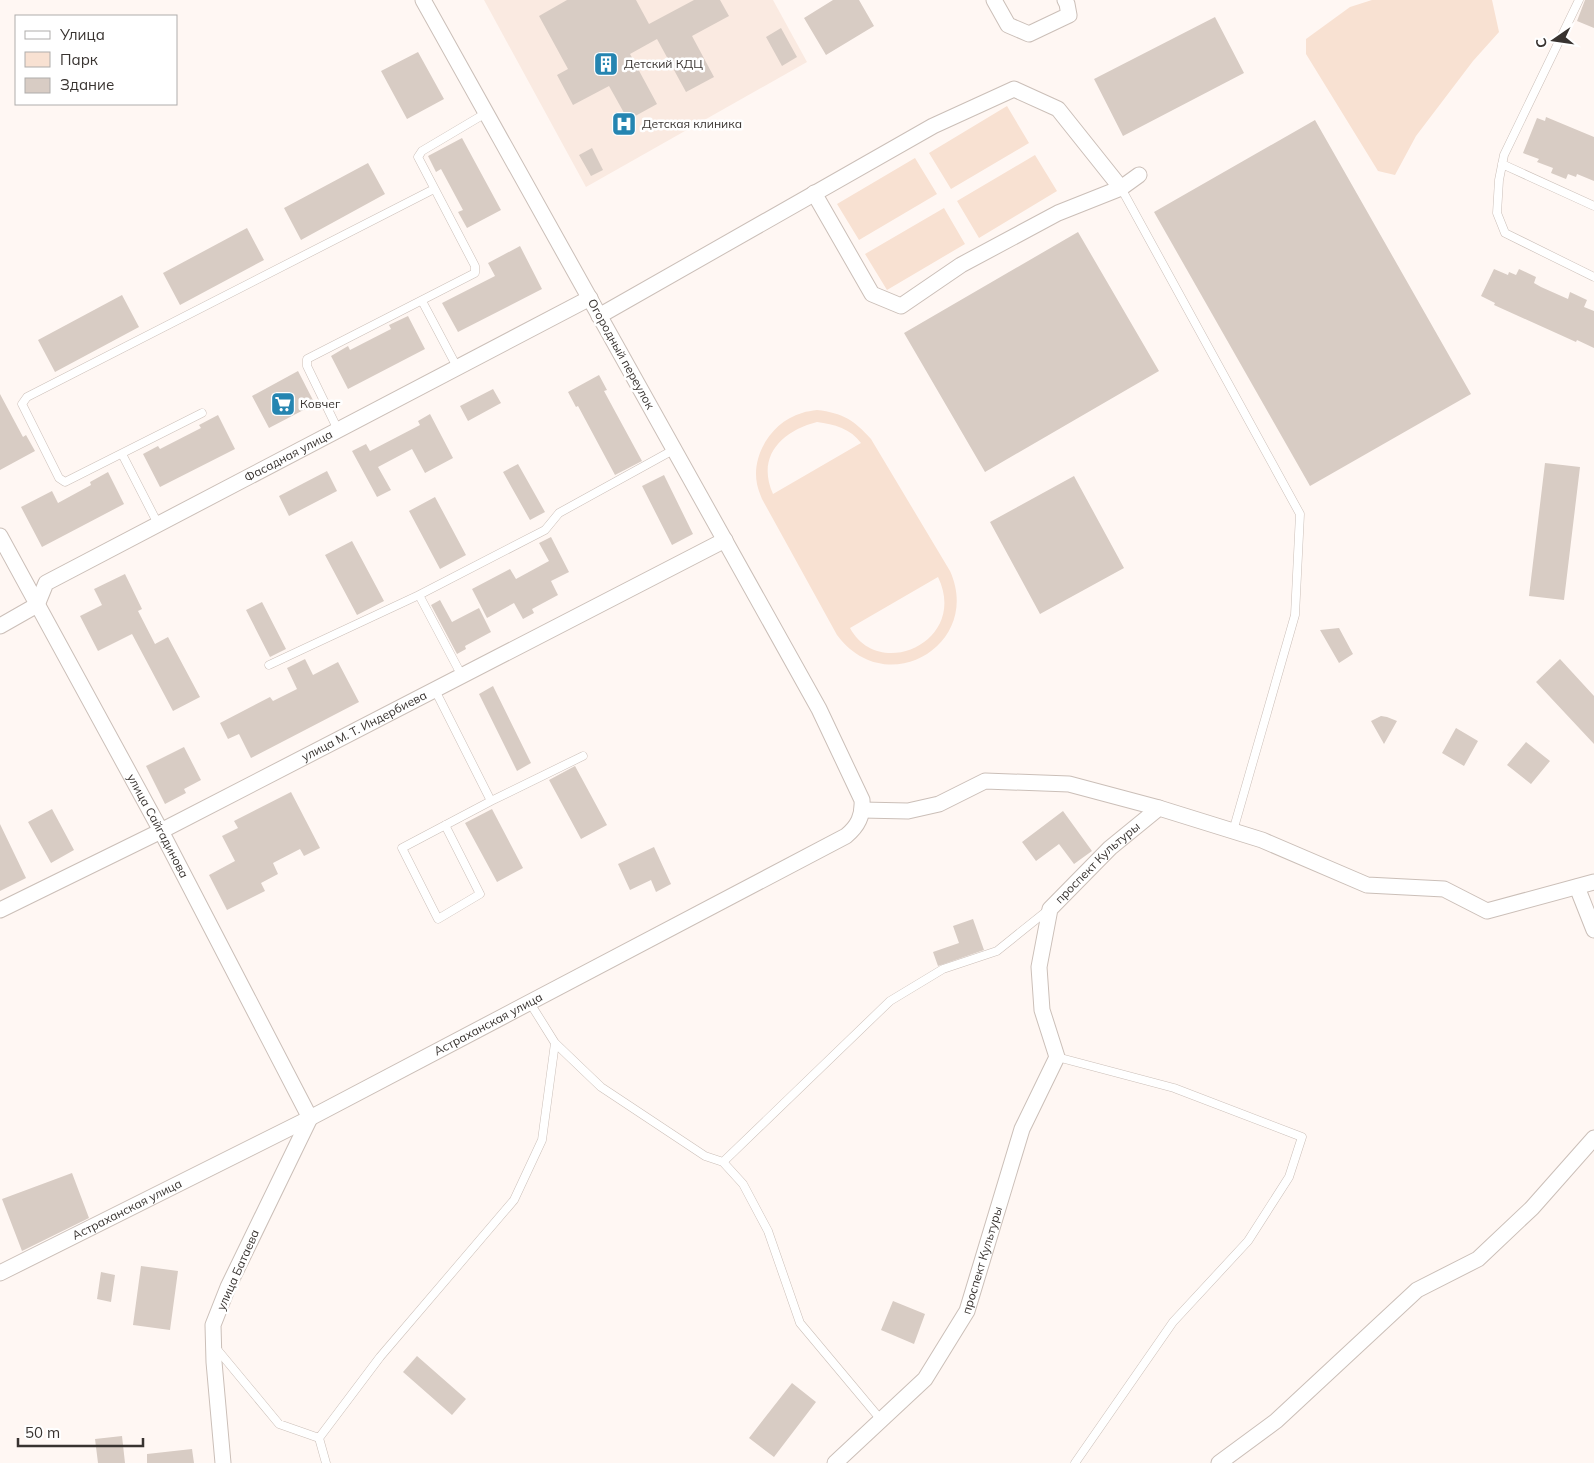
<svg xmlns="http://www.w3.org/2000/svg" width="1594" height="1463" font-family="Mulish,sans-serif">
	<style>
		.built { fill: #faeae1 }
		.green { fill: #f8e1d2; fill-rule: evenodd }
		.building { fill: #d8ccc4 }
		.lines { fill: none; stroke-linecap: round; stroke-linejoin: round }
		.service-casing { stroke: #cbbfb8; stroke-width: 9 }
		.minor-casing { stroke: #cbbfb8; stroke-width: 17 }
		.service { stroke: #fff; stroke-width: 8 }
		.minor { stroke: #fff; stroke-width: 15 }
		.labels { text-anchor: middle; stroke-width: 5; stroke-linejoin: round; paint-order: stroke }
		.poi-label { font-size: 12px; fill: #383330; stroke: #fff; text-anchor: start }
		.street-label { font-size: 12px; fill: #383330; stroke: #fff }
	</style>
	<rect width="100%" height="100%" fill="#fff7f3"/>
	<!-- built -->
	<path class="built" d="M 484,0 L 773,0 L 807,62 L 586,187 Z"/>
	<!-- green -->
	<path class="green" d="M 1372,0 L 1492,0 L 1499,32 L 1473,61 L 1416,136 L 1395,175 L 1378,171 L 1306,54 L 1306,39 L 1350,7 Z
		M 1007,106 L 1029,143 L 951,189 L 929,153 Z
		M 1035,155 L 1057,191 L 979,238 L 957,201 Z
		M 915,158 L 937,194 L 859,240 L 837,204 Z
		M 944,208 L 965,244 L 887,290 L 865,254 Z
		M 817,410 C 843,413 854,420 871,439 L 950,571 C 983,644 887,702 837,635 L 762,499 C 760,494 758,489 757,484 C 751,454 773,421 802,413 C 807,411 812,411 817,410 ZM 817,422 C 834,424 851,429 861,443 L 773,494 C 756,456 782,431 817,422 ZM 938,577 C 969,641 879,682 850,628 Z"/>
	<!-- building -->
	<path class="building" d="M 567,0 L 636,0 L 649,24 L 694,0 L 720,0 L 729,16 L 692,36 L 714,77 L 686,92 L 657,39 L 630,54 L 657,104 L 628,120 L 609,86 L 573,105 L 557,75 L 568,69 L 539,16 Z
		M 833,0 L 859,0 L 874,26 L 826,55 L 804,18 Z
		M 1585,0 L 1594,0 L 1594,28 L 1577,21 Z
		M 1215,17 L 1244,73 L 1123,136 L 1094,79 Z
		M 781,28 L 797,57 L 782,66 L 766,37 Z
		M 418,52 L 444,99 L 407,119 L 381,71 Z
		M 1546,117 L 1594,137 L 1594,181 L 1577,174 L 1576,177 L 1568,174 L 1566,179 L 1551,173 L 1553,168 L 1537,162 L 1539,159 L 1523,153 L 1537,118 L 1545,121 Z
		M 1315,120 L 1471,394 L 1310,486 L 1154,212 Z
		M 462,138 L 501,210 L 467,228 L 458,212 L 463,210 L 441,169 L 436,172 L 428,156 Z
		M 592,148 L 603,170 L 591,176 L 579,155 Z
		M 368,163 L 385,194 L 301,240 L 284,208 Z
		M 247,228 L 264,260 L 180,305 L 163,273 Z
		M 1078,232 L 1159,371 L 985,472 L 904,333 Z
		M 520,246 L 542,289 L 458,332 L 442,303 L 495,276 L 488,263 Z
		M 1494,269 L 1508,275 L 1509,272 L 1516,275 L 1519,269 L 1536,277 L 1534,283 L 1541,287 L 1568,299 L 1570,292 L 1587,300 L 1584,307 L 1594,311 L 1594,348 L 1577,340 L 1576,342 L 1494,305 L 1495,303 L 1481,296 Z
		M 122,295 L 139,327 L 55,372 L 38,340 Z
		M 408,316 L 425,349 L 348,389 L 331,356 L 348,346 L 350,350 L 391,329 L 389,325 Z
		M 298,371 L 315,404 L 269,428 L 252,396 Z
		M 599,375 L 607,390 L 604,391 L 642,461 L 615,475 L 578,406 L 576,407 L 568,392 Z
		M 493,389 L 501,403 L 468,421 L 460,406 Z
		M 0,394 L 23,437 L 26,435 L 35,451 L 0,470 Z
		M 430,414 L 453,458 L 425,473 L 412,449 L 378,467 L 391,490 L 377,497 L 352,451 L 366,444 L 370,451 L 420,425 L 418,421 Z
		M 218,415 L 235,449 L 160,487 L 143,454 L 158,446 L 160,449 L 201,428 L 199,425 Z
		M 1545,463 L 1580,467 L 1564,600 L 1529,596 Z
		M 518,464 L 545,512 L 530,520 L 503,472 Z
		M 327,471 L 337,491 L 289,516 L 279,496 Z
		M 108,472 L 124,504 L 42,547 L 21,507 L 52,491 L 58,503 L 91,485 L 90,482 Z
		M 664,475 L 693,534 L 672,545 L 642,486 Z
		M 1074,476 L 1124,568 L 1040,614 L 990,522 Z
		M 435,497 L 466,555 L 440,569 L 409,511 Z
		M 551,537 L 569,572 L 551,581 L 558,595 L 532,609 L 534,613 L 523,619 L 514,603 L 487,618 L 472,589 L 510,569 L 516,579 L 549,561 L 539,543 Z
		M 352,541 L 384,601 L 357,615 L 325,555 Z
		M 125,574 L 142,609 L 138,611 L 155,644 L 168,637 L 200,697 L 173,711 L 132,634 L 98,651 L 80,616 L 102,605 L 94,589 Z
		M 440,600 L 452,622 L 479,608 L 491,632 L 465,646 L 466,649 L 457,654 L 431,605 Z
		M 262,602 L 286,649 L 270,657 L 246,610 Z
		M 1339,628 L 1353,654 L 1339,663 L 1320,630 Z
		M 305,659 L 313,675 L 338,662 L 359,702 L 251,758 L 239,734 L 228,739 L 220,723 L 270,697 L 273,701 L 297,689 L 287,668 Z
		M 1560,659 L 1594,696 L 1594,744 L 1536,682 Z
		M 493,686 L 531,763 L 517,771 L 479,694 Z
		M 1381,716 L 1387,717 L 1397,721 L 1384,744 L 1371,721 Z
		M 1456,728 L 1478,741 L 1464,766 L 1442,753 Z
		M 1526,742 L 1550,761 L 1531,784 L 1507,765 Z
		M 184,747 L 201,780 L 184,789 L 186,793 L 165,804 L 146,766 Z
		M 575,766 L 607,825 L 581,839 L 549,780 Z
		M 291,792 L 320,848 L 304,856 L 300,849 L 273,863 L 278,874 L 261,883 L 265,891 L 227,910 L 209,875 L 235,861 L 222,836 L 238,828 L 234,821 Z
		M 52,809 L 74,850 L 51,863 L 28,822 Z
		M 492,809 L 523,868 L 497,882 L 465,823 Z
		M 1063,811 L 1092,851 L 1074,864 L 1059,844 L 1036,861 L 1022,842 Z
		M 0,824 L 26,878 L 0,891 Z
		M 654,847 L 671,884 L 656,892 L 651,880 L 630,890 L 618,864 Z
		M 973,919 L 984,950 L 938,966 L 933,952 L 959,943 L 953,926 Z
		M 72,1173 L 89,1218 L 22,1251 L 2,1199 Z
		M 141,1266 L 178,1271 L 170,1330 L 133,1325 Z
		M 101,1272 L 115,1275 L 111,1302 L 97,1299 Z
		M 893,1301 L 925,1314 L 914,1344 L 881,1330 Z
		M 417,1356 L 466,1399 L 452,1415 L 403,1372 Z
		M 792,1383 L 816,1402 L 774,1457 L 749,1438 Z
		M 122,1436 L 125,1463 L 98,1463 L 95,1439 Z
		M 192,1449 L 194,1463 L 147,1463 L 147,1454 Z"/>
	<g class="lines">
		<defs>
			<path id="service" d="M 1579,0 L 1504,155 L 1499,180 L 1497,213 L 1505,233 L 1594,277
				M 1502,164 L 1594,206
				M 1121,188 L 1300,514 L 1295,615 L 1233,831
				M 422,301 L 457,367
				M 202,413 L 65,482 L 59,478 L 22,404 L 27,397 L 434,189
				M 338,430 L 307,366 L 307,359 L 475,273 L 475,266 L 418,157 L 422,151 L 486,113
				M 122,454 L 158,524
				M 419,595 L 462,676
				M 269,665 L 419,595 L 545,530 L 559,513 L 675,449
				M 435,690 L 491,801 L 583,756
				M 445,825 L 480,894 L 438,919 L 402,848 L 491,801
				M 530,1003 L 555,1043 L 601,1087 L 705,1156 L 723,1162 L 890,1001 L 943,969 L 997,951 L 1048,910
				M 1057,1057 L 1174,1088 L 1302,1137 L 1289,1177 L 1248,1241 L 1173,1322 L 1075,1463
				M 723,1162 L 743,1184 L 768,1231 L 800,1323 L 882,1421
				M 216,1348 L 279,1424 L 319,1438 L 326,1463
				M 319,1438 L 380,1357 L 514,1200 L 542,1140 L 555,1043"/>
			<g id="minor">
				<path d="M 994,0 L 1008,25 L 1029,34 L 1069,15 L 1067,4 L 1065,0"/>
				<path d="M 814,193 L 872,294 L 901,306 L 961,265 L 1058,213 L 1121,188 L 1139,175"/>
				<path d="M 599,316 L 933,126 L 1014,89 L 1058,109 L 1121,188"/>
				<path id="s1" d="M 0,536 L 161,831 L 310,1118 L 228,1287 L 213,1325 L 214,1362 L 223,1463"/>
				<path id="s2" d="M 0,626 L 37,605 L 46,583 L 590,298"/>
				<path d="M 862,810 L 908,811 L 939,804 L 985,781 L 1069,784 L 1159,808"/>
				<path d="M 1577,887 L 1594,930"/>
				<path id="s3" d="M 0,910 L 161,831 L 725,540"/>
				<path id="s4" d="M 0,1273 L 310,1118 L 846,836 C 858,826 863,816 862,800 L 819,709 L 423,0"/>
				<path id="s5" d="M 835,1463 L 925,1379 L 967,1311 L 1022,1129 L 1057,1057 L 1042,1010 L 1039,967 L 1050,909 L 1110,848 L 1159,808 L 1262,840 L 1367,885 L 1444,889 L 1487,911 L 1594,882"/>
				<path d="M 1219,1463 L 1276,1421 L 1417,1290 L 1478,1259 L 1532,1208 L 1594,1138"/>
			</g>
		</defs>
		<!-- service casing -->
		<use href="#service" class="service-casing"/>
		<!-- minor casing -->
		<use href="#minor" class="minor-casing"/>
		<!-- service -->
		<use href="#service" class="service"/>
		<!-- minor -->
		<use href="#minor" class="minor"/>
	</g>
	<!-- icons -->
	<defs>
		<symbol id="building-square" viewBox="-11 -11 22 22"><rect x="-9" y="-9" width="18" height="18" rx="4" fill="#2585b1" stroke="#fff"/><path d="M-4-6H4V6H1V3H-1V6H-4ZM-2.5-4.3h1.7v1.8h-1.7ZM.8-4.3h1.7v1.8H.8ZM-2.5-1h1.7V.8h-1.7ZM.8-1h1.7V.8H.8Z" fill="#fff"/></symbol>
		<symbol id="hospital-square" viewBox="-11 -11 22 22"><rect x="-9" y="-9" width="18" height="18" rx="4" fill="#2585b1" stroke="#fff"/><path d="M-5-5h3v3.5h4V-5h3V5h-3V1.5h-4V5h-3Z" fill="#fff"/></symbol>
		<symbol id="supermarket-square" viewBox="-11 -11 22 22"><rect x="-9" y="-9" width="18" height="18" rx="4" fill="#2585b1" stroke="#fff"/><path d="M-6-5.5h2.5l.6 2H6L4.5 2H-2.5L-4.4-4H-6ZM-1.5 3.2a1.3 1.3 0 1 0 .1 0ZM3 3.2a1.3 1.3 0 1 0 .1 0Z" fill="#fff"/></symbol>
	</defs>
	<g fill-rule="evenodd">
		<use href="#building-square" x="592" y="50" width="28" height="28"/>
		<use href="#hospital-square" x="610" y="110" width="28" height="28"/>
		<use href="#supermarket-square" x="269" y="390" width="28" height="28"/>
	</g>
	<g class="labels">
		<!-- poi labels -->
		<g class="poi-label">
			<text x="624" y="68">Детский КДЦ</text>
			<text x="642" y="128">Детская клиника</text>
			<text x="300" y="408">Ковчег</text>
		</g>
		<!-- street labels -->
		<g class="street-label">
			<text transform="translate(621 354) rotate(61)" y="4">Огородный переулок</text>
			<text dy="4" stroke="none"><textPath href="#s2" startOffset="340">Фасадная улица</textPath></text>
			<text dy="4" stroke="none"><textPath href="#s3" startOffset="408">улица М. Т. Индербиева</textPath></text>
			<text dy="4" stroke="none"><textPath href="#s1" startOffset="330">улица Сайгадинова</textPath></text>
			<text dy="4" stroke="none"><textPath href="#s5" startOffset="691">проспект Культуры</textPath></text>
			<text dy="4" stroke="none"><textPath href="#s4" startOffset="548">Астраханская улица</textPath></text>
			<text dy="4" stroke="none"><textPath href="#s4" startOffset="142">Астраханская улица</textPath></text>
			<text dy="4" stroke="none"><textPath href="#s5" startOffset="256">проспект Культуры</textPath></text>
			<text transform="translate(238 1270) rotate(-66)" y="4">улица Батаева</text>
		</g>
	</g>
	<!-- legend -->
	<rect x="15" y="15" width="162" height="90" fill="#ffffff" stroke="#afadac"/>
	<rect x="25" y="31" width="25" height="8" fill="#ffffff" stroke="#afadac"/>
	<text x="60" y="40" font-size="15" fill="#383330">Улица</text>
	<rect x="25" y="52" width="25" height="15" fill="#f8e1d2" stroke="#afadac"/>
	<text x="60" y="65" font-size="15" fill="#383330">Парк</text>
	<rect x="25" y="78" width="25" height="15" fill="#d8ccc4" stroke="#afadac"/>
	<text x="60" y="90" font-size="15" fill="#383330">Здание</text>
	<!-- north arrow -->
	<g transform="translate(1554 40) rotate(257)" stroke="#ffffff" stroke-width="4" paint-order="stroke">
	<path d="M0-4L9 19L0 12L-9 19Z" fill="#383330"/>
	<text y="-8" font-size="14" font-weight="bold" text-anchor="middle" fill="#383330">С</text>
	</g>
	<!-- scale -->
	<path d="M18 1438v8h125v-8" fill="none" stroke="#383330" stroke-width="2.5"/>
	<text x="25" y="1438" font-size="15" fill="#383330" stroke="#ffffff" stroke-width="4" paint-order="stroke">50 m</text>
</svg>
